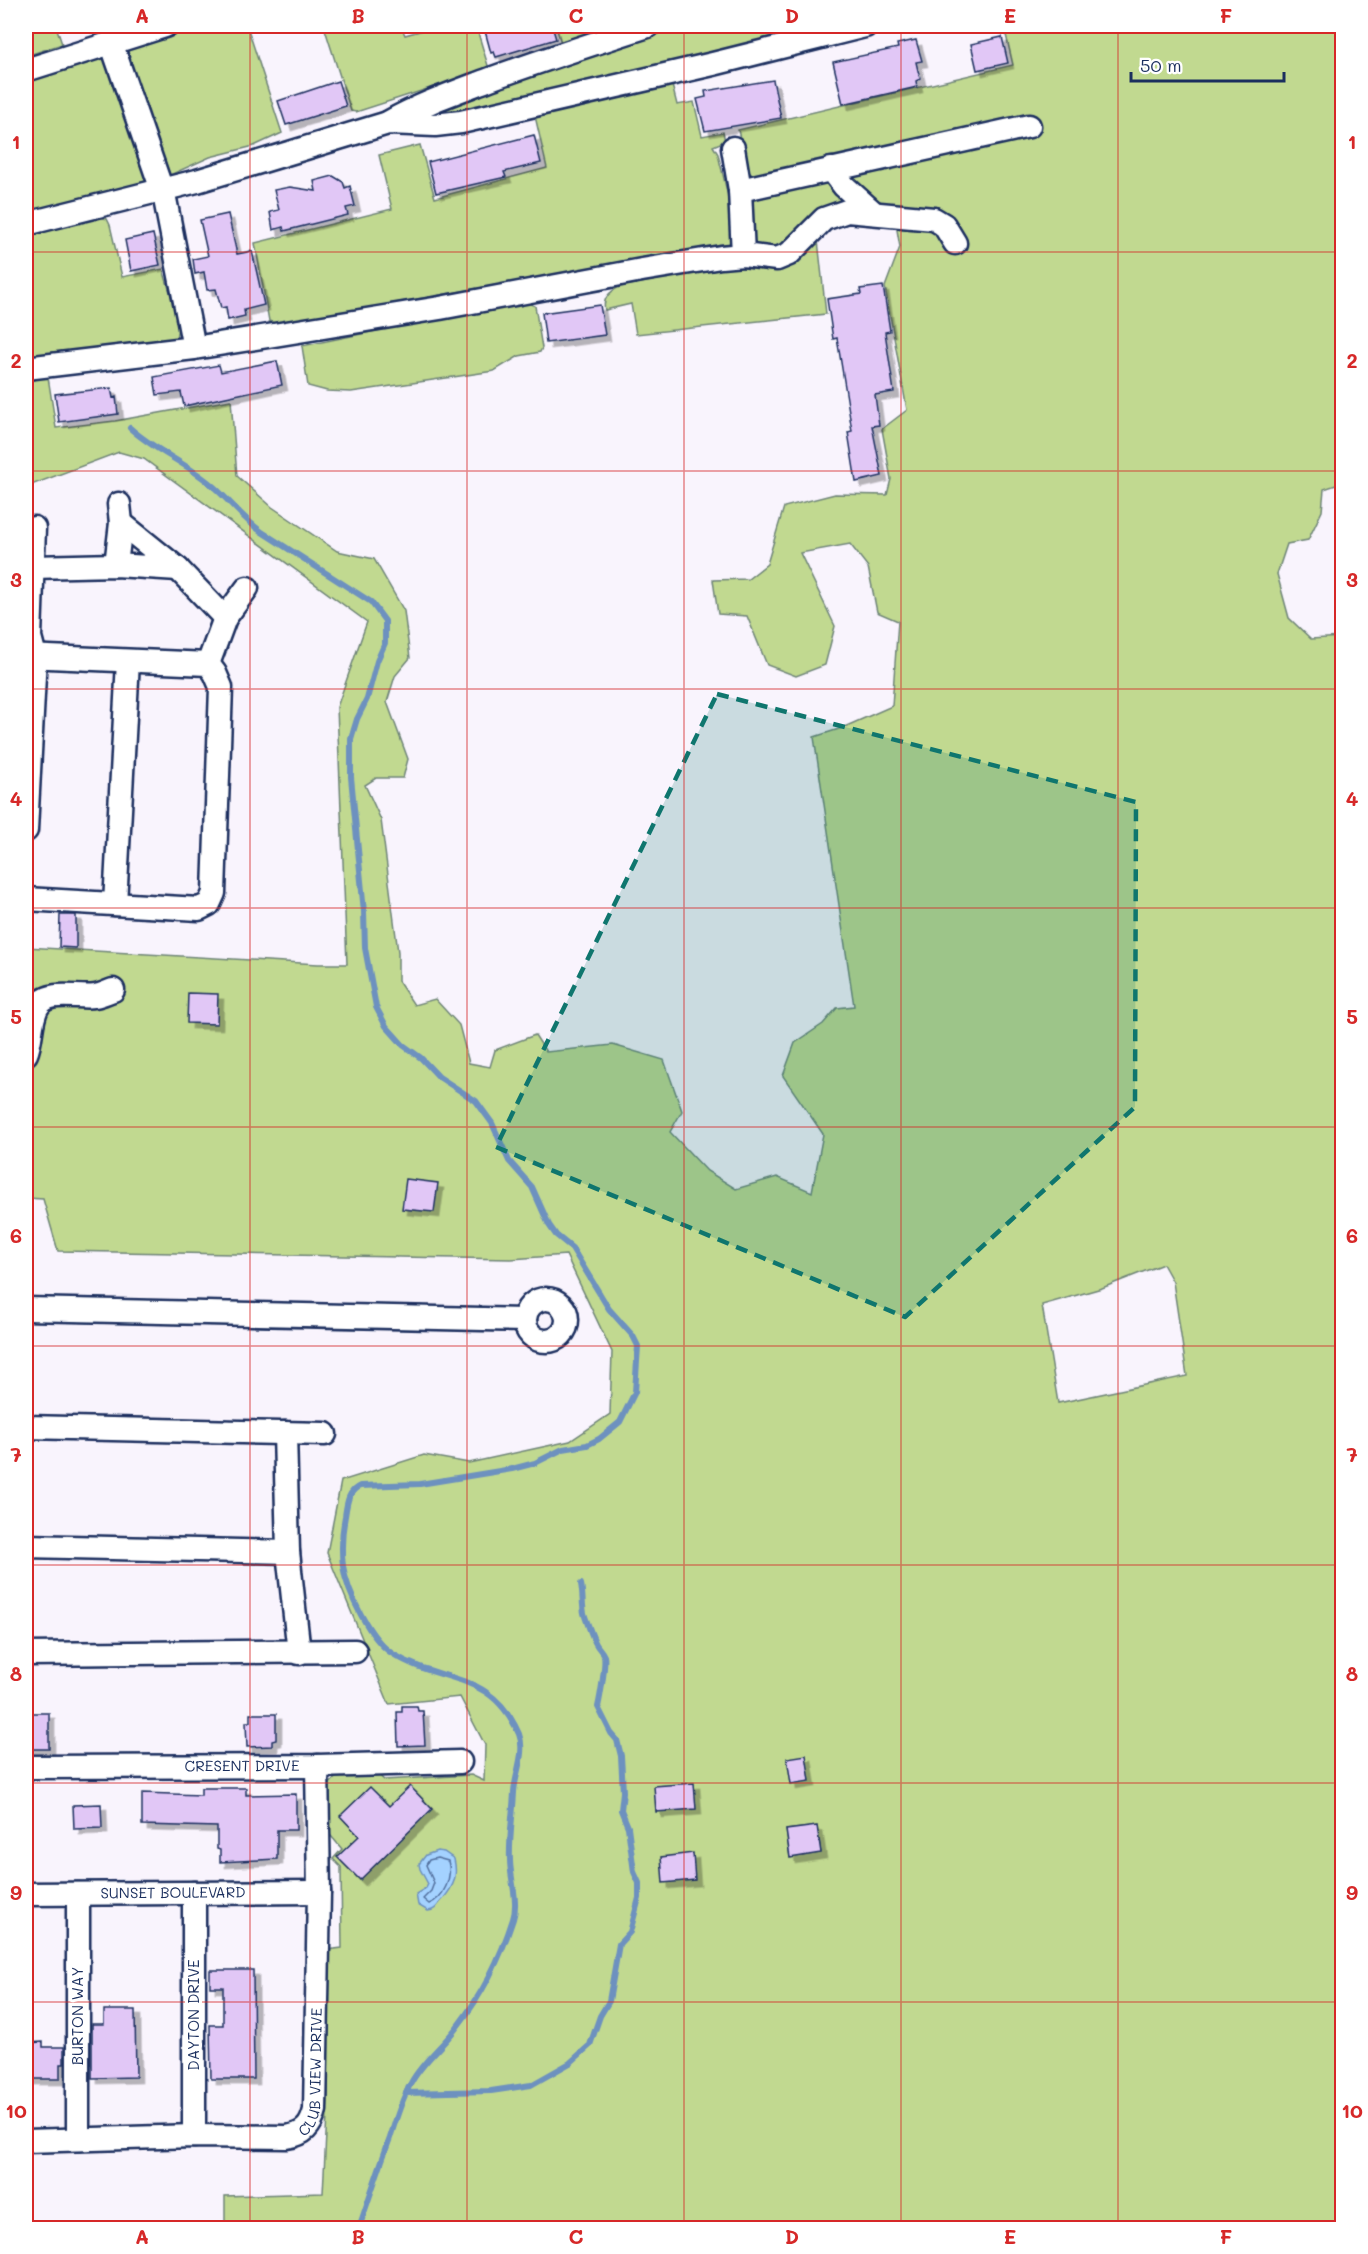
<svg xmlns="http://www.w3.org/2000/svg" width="1368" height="2254" font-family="Mali,sans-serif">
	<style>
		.green { fill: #c1d990; stroke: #6e8477; stroke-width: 1.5; fill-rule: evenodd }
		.water { fill: #a4d2ff; stroke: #6d91bf; stroke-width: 1.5 }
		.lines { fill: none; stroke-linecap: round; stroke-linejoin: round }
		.shore { stroke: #52709e; stroke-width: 1.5 }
		.stream { stroke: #6d91bf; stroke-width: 6 }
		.building { fill: #e1c7f6; stroke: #1b2f5e; stroke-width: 1.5; filter: url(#shadow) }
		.street-casing { stroke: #1b2f5e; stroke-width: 27 }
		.street { stroke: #fff; stroke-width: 22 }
		.marked { fill: #0f766e; fill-opacity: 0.2; stroke: #0f766e; stroke-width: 4.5; stroke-dasharray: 12 8; stroke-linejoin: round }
		.grid { fill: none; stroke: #d62828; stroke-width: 1.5; stroke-opacity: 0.55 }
		.labels { text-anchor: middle; stroke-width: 6; stroke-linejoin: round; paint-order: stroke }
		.street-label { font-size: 15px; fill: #1b2f5e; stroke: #fff }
		.neatline { fill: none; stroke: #d62828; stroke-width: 2 }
		.grid-label { font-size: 20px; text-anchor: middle; font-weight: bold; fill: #d62828 }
	</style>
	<defs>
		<filter id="shadow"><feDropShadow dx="5.5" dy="5.5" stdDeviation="0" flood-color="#0004"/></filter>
	</defs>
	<rect width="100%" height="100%" fill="#f9f4fd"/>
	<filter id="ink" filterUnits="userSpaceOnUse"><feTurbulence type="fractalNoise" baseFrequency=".0167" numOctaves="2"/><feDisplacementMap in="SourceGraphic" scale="12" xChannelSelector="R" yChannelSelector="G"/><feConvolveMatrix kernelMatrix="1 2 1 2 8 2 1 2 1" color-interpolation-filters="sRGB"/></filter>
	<g filter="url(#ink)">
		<!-- green -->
		<path class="green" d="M 26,26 L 56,26 L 62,44 L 26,56 Z
			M 209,26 L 247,26 L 282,133 L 254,146 L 210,157 L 170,175 L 166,175 L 125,56 L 130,47 Z
			M 324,26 L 401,26 L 405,35 L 438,26 L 476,26 L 489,69 L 356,112 L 351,111 Z
			M 556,26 L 591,26 L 592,30 L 590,33 L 561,43 Z
			M 680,26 L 823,26 L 792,36 L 447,114 L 438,110 L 541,69 Z
			M 1004,26 L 1342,26 L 1342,483 L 1324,489 L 1322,511 L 1308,540 L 1287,544 L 1277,574 L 1289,618 L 1311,639 L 1342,637 L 1342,2228 L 225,2228 L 225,2196 L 323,2193 L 328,2095 L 327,1950 L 342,1948 L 341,1867 L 333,1859 L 342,1849 L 326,1830 L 324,1790 L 339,1774 L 377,1774 L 384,1780 L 471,1775 L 484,1781 L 485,1745 L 460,1697 L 389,1704 L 327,1553 L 341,1481 L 424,1455 L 469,1463 L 570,1441 L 610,1414 L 612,1352 L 566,1255 L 511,1259 L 58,1251 L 43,1199 L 26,1198 L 26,947 L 318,964 L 347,964 L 337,707 L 367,622 L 144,459 L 119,452 L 26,487 L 26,379 L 48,377 L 56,428 L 115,421 L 231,400 L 237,476 L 272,507 L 337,551 L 374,559 L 404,611 L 410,658 L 395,676 L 387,702 L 408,759 L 403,778 L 376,778 L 365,785 L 381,820 L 398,952 L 398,981 L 414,1005 L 435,999 L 459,1025 L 469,1063 L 490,1067 L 495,1050 L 535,1035 L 546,1052 L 613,1045 L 664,1060 L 682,1111 L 670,1132 L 707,1171 L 736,1189 L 777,1177 L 812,1192 L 823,1134 L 783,1076 L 795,1043 L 823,1024 L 837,1008 L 854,1006 L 814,737 L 842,728 L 892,706 L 898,621 L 877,612 L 868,567 L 850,544 L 800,553 L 835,626 L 825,665 L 796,676 L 767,665 L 747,616 L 718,614 L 713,580 L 748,579 L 767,564 L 784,507 L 835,494 L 887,495 L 891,479 L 882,429 L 907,410 L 885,287 L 900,247 L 897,230 L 898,225 L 950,224 L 880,209 L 846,180 L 749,179 L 738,130 L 1013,65 ZM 1163,1264 L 1173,1282 L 1187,1376 L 1058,1403 L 1042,1305 L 1102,1288 ZM 817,1826 L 821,1853 L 790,1858 L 786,1830 Z
			M 100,57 L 106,58 L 148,179 L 146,182 L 139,185 L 26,215 L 26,82 Z
			M 672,85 L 677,105 L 694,102 L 702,136 L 723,132 L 725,141 L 713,146 L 718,154 C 722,174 741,233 726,249 L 648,258 L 277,324 L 269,321 L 255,243 L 392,209 L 379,155 L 420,145 L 435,198 L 547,168 L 535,116 Z
			M 831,176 L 850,197 L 799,237 L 766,253 L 752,244 L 750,198 Z
			M 100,217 L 107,219 L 110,225 L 122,277 L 163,269 L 179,322 L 176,338 L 172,341 L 26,359 L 26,234 Z
			M 817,231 L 826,314 L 636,334 L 631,304 L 605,310 C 602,298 610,292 619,287 L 746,263 Z
			M 524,301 L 535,306 L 542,348 L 540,352 L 519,356 L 494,371 L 351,392 L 327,391 L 308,386 L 302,346 Z"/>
		<!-- water -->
		<path class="water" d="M 437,1851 L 444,1852 L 454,1859 C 458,1876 454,1886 443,1899 C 437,1905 437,1910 428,1911 L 418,1905 L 416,1894 L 426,1888 L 428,1884 L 420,1869 L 419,1864 L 426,1855 Z"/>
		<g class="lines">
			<!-- shore -->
			<path class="shore" d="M 437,1858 L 448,1861 C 453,1877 444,1898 429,1904 L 423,1899 L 431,1891 L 434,1883 L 426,1865 L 429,1860 Z"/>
			<!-- stream -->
			<path class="stream" d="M 130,428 C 155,451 189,464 214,487 C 231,502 243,519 262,532 L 371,602 L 385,621 L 385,643 L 377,661 L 367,699 L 357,719 L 351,739 L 351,777 L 364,912 L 365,948 L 376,1007 L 386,1026 L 403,1045 L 421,1058 L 439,1077 L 476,1101 L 492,1123 L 509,1161 L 532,1187 L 549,1225 L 556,1235 L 572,1248 L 609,1309 L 633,1336 L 638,1346 L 635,1392 L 620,1422 L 599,1439 L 587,1445 L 563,1449 L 535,1463 L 512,1469 L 420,1484 L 360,1486 C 348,1491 347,1503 345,1516 C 342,1532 341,1549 343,1566 C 347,1592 370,1640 393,1654 C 442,1685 491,1669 519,1734 C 526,1752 515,1774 514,1792 C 513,1815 509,1837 510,1860 C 510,1878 519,1901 513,1919 C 501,1957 482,1995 457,2027 C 443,2046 422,2062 411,2083 C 401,2100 396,2120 390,2138 C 379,2168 369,2198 359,2228
				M 406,2093 L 491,2091 L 531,2085 L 570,2063 L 590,2045 L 600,2016 L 609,2001 L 619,1944 L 630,1932 L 639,1898 L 639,1883 L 634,1872 L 628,1827 L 621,1810 L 623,1792 L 621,1756 L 617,1740 L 611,1733 L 598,1707 C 600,1698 606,1664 604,1656 C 602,1651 598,1648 596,1644 C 593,1639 585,1617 584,1613 C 582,1603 583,1594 581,1584"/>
		</g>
		<!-- building -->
		<path class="building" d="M 504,26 L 552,26 L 556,39 L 496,57 L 494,52 L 491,53 L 485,31 Z
			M 1002,37 L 1008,63 L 977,70 L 971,44 Z
			M 916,40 L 922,61 L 916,62 L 920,79 L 916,81 L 917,87 L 843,104 L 833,62 L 898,48 L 897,44 Z
			M 773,80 L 781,118 L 705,131 L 697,99 L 706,97 L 705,91 Z
			M 338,81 L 346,106 L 286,125 L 278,101 Z
			M 534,135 L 541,163 L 504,172 L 506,177 L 436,193 L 428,162 Z
			M 333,176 L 343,182 L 345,188 L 350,186 L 355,206 L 346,208 L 348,215 L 284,231 L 283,227 L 273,230 L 270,212 L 279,210 L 274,190 L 290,187 L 316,191 L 314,181 Z
			M 228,214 L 237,254 L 252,251 L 264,305 L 244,310 L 245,316 L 228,320 L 226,307 L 221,308 L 216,289 L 207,290 L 204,272 L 195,274 L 193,259 L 208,256 L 200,220 Z
			M 153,234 L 160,265 L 131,271 L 125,240 Z
			M 883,286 L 890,331 L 885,332 L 894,392 L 875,395 L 879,425 L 872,426 L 882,476 L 856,482 L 848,432 L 852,431 L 847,399 L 837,338 L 833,339 L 827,299 L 861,294 L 860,289 Z
			M 600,305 L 605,335 L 546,343 L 542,313 Z
			M 277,361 L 282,385 L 184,406 L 181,392 L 157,395 L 154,377 L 219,365 L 221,372 Z
			M 111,388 L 113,398 L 116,397 L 118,414 L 59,422 L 55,394 Z
			M 60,915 L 76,915 L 76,948 L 59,947 Z
			M 188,993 L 218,994 L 217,1024 L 187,1023 Z
			M 406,1179 L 438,1183 L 434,1212 L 402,1209 Z
			M 402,1706 L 417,1706 L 418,1711 L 423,1711 L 425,1745 L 398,1746 L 397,1712 L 402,1712 Z
			M 30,1713 L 49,1713 L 49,1749 L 27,1749 Z
			M 250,1714 L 276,1714 L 276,1740 L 272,1741 L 272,1746 L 247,1747 L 246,1722 L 250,1722 Z
			M 806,1755 L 810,1781 L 791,1784 L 787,1758 Z
			M 694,1783 L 696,1809 L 656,1812 L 654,1786 Z
			M 410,1786 L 432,1809 L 360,1880 L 337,1857 L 359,1836 L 340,1816 L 370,1787 L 389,1806 Z
			M 201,1788 L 246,1788 L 246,1795 L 296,1794 L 296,1830 L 277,1830 L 277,1859 L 220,1862 L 220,1850 L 217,1849 L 217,1827 L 142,1825 L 142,1793 L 201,1795 Z
			M 101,1804 L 102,1828 L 74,1829 L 73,1805 Z
			M 817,1826 L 821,1853 L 790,1858 L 786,1830 Z
			M 693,1853 L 695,1880 L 663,1883 L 661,1857 Z
			M 210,1970 L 253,1970 L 254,2079 L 211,2079 L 210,2025 L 223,2025 L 223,1987 L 210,1987 Z
			M 104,2010 L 135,2010 L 136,2077 L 92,2078 L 92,2024 L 104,2024 Z
			M 43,2042 L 43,2047 L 64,2047 L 64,2064 L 60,2064 L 60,2079 L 26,2079 L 26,2043 Z"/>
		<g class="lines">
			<defs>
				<g id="street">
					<path d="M 111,42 L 165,199 L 194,348"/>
					<path d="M 26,70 L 165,26"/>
					<path d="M 389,122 C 421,104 456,92 490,79 C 543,60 595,43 648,26"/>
					<path d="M 733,148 L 740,190 L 743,255"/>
					<path d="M 831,169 L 844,186 L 873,212"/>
					<path d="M 740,190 L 1029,126"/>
					<path d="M 26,224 L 197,181 L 388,123 L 435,125 L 461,122 L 713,64 L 865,26"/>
					<path d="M 26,368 L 194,348 L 440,308 L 642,270 L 721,257 L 743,255 L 777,259 L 789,254 L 824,219 L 847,211 L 934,219 L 944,225 L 955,243"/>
					<path d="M 121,523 L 178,569 L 225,618"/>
					<path d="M 116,565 L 121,523 L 119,504"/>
					<path d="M 32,567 L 116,565 L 178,569"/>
					<path d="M 26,656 L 208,664 L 215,673 L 221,687 L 214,893 L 209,904 L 199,909 L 26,899"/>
					<path d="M 208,664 L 225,618 L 247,588"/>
					<path d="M 26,830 L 35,656 L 30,637 L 34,528"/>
					<path d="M 115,904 L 128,661"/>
					<path d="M 26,1054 C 32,1040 30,1022 37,1008 C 47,988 77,999 95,996 C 101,995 107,992 113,990"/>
					<circle cx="546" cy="1320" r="21"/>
					<path d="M 26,1309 L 525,1320"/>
					<path d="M 26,1427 L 325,1434"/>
					<path d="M 285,1433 L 288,1552 L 299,1653"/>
					<path d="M 26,1546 L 288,1552"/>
					<path d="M 26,1654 L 355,1651"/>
					<path id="s1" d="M 26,1767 L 317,1766 L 460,1762"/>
					<path id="s2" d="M 26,1894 L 319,1892"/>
					<path d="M 78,1894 L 78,2139"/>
					<path d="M 194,2136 L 194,1893"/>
					<path id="s3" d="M 26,2141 L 194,2136 L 287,2137 C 304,2134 311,2127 315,2110 L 319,1892 L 317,1766"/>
				</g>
			</defs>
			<!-- street casing -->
			<use href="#street" class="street-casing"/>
			<!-- street -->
			<use href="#street" class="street"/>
		</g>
	</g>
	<!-- marked area -->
	<path class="marked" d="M 717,694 L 1136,802 L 1135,1107 L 905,1317 L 496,1147 Z"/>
	<!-- grid -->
	<path class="grid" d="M 250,26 L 250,2228M 467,26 L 467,2228M 684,26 L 684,2228M 901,26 L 901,2228M 1118,26 L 1118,2228M 26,252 L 1342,252M 26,471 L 1342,471M 26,689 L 1342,689M 26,908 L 1342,908M 26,1127 L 1342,1127M 26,1346 L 1342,1346M 26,1565 L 1342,1565M 26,1783 L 1342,1783M 26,2002 L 1342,2002"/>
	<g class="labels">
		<!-- street labels -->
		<g class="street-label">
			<text dy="5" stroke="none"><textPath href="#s1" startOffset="216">CRESENT DRIVE</textPath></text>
			<text dy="5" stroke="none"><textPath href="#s2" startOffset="147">SUNSET BOULEVARD</textPath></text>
			<text transform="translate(194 2015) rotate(-90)" y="5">DAYTON DRIVE</text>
			<text transform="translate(78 2016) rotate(-90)" y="5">BURTON WAY</text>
			<text dy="5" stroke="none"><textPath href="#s3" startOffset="340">CLUB VIEW DRIVE</textPath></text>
		</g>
	</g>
	<!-- margin -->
	<rect width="1368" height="2254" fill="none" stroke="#fff" stroke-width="66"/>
	<!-- scale -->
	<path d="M1131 72v9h153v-9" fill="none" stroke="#1b2f5e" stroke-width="3"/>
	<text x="1140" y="72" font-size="18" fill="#1b2f5e" stroke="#ffffff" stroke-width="4.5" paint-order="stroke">50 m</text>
	<rect x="33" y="33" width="1302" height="2188" class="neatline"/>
	<g class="grid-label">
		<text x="142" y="23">A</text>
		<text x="358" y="23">B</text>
		<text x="576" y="23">C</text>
		<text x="792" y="23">D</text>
		<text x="1010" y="23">E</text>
		<text x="1226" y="23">F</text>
		<text x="16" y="149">1</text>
		<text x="1352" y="149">1</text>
		<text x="16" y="368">2</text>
		<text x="1352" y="368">2</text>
		<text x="16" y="587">3</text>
		<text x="1352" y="587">3</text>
		<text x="16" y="806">4</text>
		<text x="1352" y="806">4</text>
		<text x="16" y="1024">5</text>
		<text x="1352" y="1024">5</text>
		<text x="16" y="1243">6</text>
		<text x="1352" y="1243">6</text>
		<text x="16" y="1462">7</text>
		<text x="1352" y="1462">7</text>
		<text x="16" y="1681">8</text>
		<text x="1352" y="1681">8</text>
		<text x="16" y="1900">9</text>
		<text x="1352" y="1900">9</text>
		<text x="16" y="2118">10</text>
		<text x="1352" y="2118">10</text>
		<text x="142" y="2244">A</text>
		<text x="358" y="2244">B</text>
		<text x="576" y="2244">C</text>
		<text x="792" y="2244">D</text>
		<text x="1010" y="2244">E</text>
		<text x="1226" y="2244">F</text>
	</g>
</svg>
